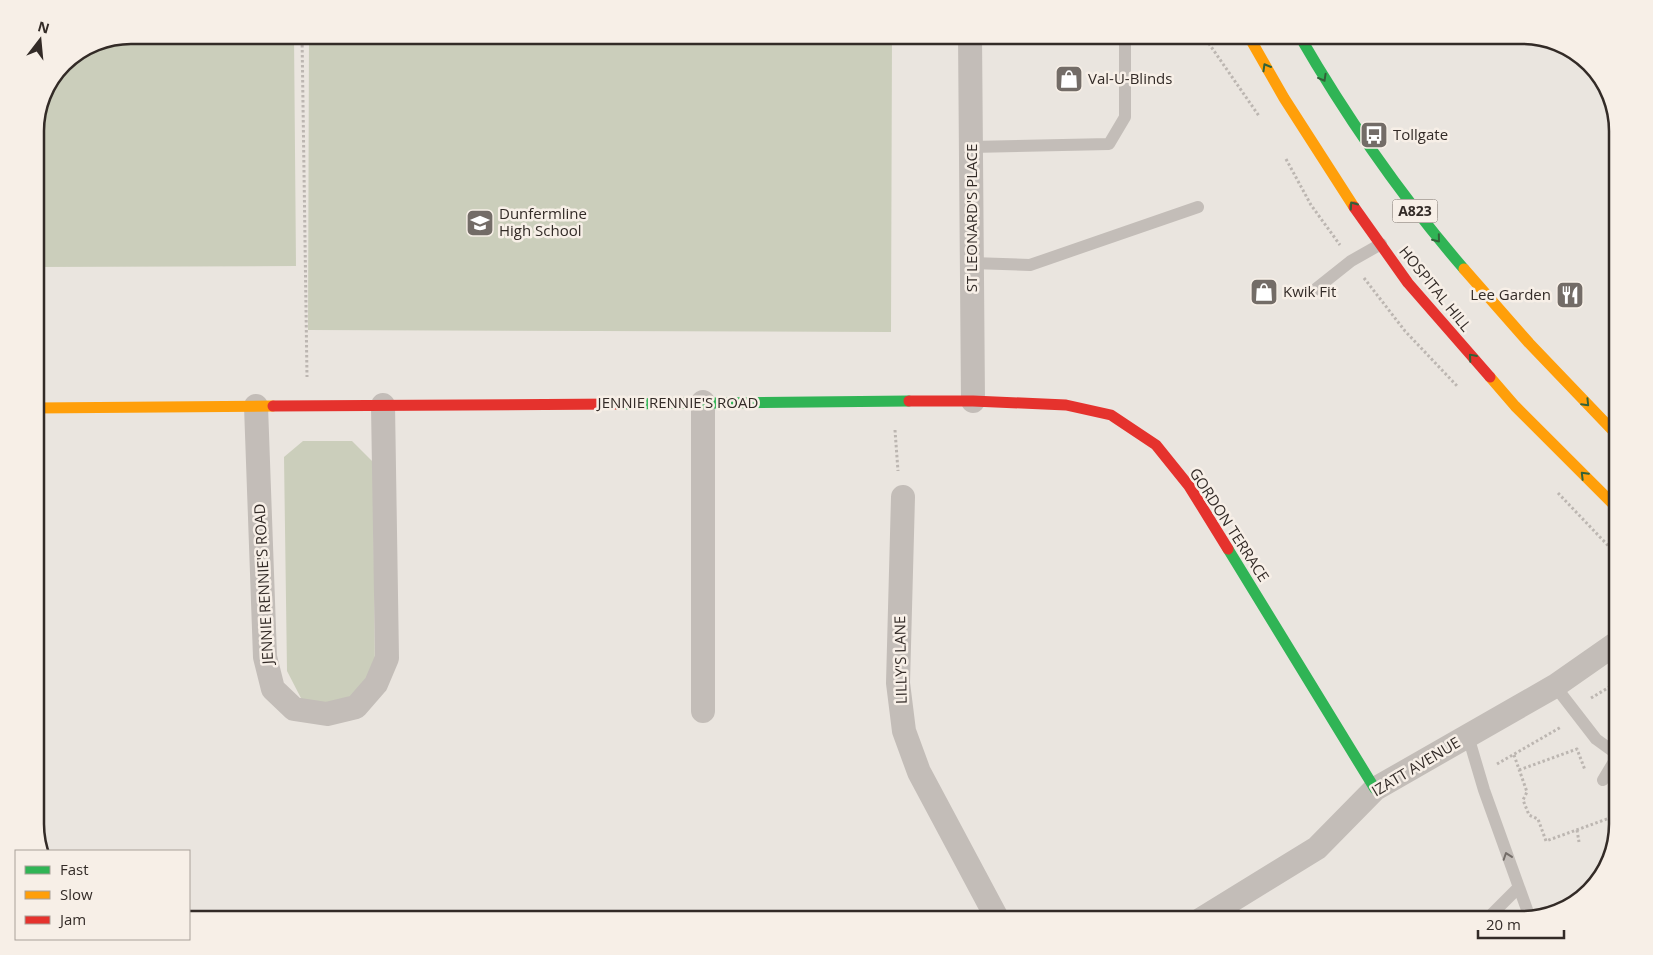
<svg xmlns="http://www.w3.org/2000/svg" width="1653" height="955" font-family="'Open Sans',sans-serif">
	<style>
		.green { fill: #cbcebb }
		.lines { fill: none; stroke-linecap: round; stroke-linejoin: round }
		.path { stroke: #bcb6b1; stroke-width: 3; stroke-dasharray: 2.5 2.5; stroke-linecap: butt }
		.lane { stroke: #c3bdb8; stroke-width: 12 }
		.street { stroke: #c3bdb8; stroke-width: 24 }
		.fast { stroke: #30b455; stroke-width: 11 }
		.slow { stroke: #ff9f0a; stroke-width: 11 }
		.jam { stroke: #e5322d; stroke-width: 11 }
		.oneway { stroke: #326239 }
		.oneway2 { stroke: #746d68 }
		.labels { text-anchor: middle; stroke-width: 5; stroke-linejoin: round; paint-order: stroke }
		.shield { fill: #f7efe7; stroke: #6e6661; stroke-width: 1 }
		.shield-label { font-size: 14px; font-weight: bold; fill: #332b27 }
		.poi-label { font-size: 15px; fill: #332b27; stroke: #f7efe7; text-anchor: start }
		.street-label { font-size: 15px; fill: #332b27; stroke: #f7efe7 }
		.rim { fill: none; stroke: #332b27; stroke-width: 2.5 }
	</style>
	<rect width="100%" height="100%" fill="#eae5df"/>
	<!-- green -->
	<path class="green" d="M 131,35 L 294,35 L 296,266 L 35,267 L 35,125 L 63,63 L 94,42 Z
		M 309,35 L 892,35 L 891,332 L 308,330 Z
		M 303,441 L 352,441 L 373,462 L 375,676 L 350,703 L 303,702 L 287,671 L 284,457 Z"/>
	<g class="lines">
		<!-- path -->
		<path class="path" d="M 302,35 L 307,377
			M 1203,35 L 1259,116
			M 1286,159 L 1311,205 L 1340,245
			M 1364,278 L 1405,331 L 1458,387
			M 895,430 L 898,471
			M 1558,493 L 1618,556
			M 1591,698 L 1618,682
			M 1514,755 L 1527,792 L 1523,800 L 1529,815 L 1538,819 L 1546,841 L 1618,815
			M 1497,764 L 1561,727
			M 1519,770 L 1577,749 L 1585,770
			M 1616,796 L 1618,802
			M 1577,830 L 1579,842"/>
		<!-- lane -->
		<path class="lane" d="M 971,147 L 1109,144 L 1125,117 L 1125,35
			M 972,263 L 1030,265 L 1198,207
			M 1312,292 L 1351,261 L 1381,244
			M 1555,686 L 1596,739 L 1618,755
			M 1468,736 L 1484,790 L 1530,918
			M 1603,780 L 1618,755
			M 1487,919 L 1518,888"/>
		<!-- street -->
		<path class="street" d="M 970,35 L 973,401
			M 703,402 L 703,711
			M 256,406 L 265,657 L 273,689 L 294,709 L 327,714 L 356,707 L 376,684 L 387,658 L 383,405
			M 903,497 L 898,683 L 904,731 L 919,772 L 998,920
			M 1200,920 L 1317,848 L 1375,789 L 1555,686 L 1618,642"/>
		<!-- fast -->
		<path class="fast" d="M 1299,35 C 1347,118 1401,196 1464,269
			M 618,404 L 909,401
			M 1228,549 L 1375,789"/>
		<!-- slow -->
		<path class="slow" d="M 1248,35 L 1284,98 L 1354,207
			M 1464,269 L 1529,343 L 1618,436
			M 1490,377 L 1515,406 L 1618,509
			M 35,408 L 273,406"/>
		<!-- jam -->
		<path class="jam" d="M 1354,207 L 1408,283 L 1490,377
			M 909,401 L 973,401 L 1066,405 L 1111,415 L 1156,445 L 1189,486 L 1228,549
			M 273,406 L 618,404"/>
	</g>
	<!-- one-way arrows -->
	<defs><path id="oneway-chevron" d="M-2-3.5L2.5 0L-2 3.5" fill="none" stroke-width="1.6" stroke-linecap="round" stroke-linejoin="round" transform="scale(1.25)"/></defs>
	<g class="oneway">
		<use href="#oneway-chevron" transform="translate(1266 67) rotate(-120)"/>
		<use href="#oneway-chevron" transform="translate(1323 78) rotate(61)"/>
		<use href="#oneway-chevron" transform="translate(1353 205) rotate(-125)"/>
		<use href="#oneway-chevron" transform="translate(1437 239) rotate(51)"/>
		<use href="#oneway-chevron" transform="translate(1472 357) rotate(-131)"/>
		<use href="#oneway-chevron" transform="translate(1586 403) rotate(46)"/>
		<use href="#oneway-chevron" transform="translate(1584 475) rotate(-135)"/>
	</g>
	<use class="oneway2" href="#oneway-chevron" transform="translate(1507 856) rotate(-109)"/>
	<!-- icons -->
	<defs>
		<symbol id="shop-square" viewBox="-11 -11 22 22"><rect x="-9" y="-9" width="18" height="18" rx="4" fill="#736c67" stroke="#f7efe7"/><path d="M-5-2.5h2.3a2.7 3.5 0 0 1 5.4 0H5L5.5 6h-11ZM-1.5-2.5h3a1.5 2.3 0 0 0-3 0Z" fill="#fff"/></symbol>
		<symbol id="bus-square" viewBox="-11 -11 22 22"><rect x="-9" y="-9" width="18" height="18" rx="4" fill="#736c67" stroke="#f7efe7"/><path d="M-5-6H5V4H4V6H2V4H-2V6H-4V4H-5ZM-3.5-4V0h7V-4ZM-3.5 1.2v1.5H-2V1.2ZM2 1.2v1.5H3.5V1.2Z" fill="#fff"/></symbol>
		<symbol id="school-square" viewBox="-11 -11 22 22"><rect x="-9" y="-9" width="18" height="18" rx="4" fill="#736c67" stroke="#f7efe7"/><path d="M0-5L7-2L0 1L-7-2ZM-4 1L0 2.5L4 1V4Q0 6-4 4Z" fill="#fff"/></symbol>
		<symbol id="restaurant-square" viewBox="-11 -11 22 22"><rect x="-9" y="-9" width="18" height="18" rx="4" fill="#736c67" stroke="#f7efe7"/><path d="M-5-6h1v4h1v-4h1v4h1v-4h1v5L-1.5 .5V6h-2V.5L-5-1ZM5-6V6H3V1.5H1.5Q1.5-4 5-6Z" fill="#fff"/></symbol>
	</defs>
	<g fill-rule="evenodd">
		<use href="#shop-square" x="1053" y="63" width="32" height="32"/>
		<use href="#bus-square" x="1358" y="119" width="32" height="32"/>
		<use href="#school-square" x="464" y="207" width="32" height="32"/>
		<use href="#shop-square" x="1248" y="276" width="32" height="32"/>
		<use href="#restaurant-square" x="1554" y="279" width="32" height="32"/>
	</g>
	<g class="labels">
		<!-- shield labels -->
		<rect class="shield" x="1392.5" y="199.5" width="45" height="23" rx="4"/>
		<g class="shield-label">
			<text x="1415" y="216">A823</text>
		</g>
		<!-- poi labels -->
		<g class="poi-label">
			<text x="1088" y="84">Val-U-Blinds</text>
			<text x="1393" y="140">Tollgate</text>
			<text x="499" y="219">Dunfermline<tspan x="499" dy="17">High School</tspan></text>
			<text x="1283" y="297">Kwik Fit</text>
			<text x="1551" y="300" text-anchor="end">Lee Garden</text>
		</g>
		<!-- street labels -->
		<g class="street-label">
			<text transform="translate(972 218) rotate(-90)" y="5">ST LEONARD'S PLACE</text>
			<text transform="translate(1435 289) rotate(51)" y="5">HOSPITAL HILL</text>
			<text x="678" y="408">JENNIE RENNIE'S ROAD</text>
			<text transform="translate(1229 525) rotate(57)" y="5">GORDON TERRACE</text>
			<text transform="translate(264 584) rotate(-93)" y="5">JENNIE RENNIE'S ROAD</text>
			<text transform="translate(901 660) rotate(-91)" y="5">LILLY'S LANE</text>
			<text transform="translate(1416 767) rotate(-31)" y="5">IZATT AVENUE</text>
		</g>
	</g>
	<!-- crop -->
	<path d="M0 0H1653V955H0ZM131 44H1522A87 87 0 0 1 1609 131V824A87 87 0 0 1 1522 911H131A87 87 0 0 1 44 824V131A87 87 0 0 1 131 44Z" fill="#f7efe7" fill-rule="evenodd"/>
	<path class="rim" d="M131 44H1522A87 87 0 0 1 1609 131V824A87 87 0 0 1 1522 911H131A87 87 0 0 1 44 824V131A87 87 0 0 1 131 44Z"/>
	<!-- legend -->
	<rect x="15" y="850" width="175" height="90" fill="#f7efe7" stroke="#a9a19a"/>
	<rect x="25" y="866" width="25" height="8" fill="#30b455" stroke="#a9a19a"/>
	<text x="60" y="875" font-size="15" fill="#332b27">Fast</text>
	<rect x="25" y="891" width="25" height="8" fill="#ff9f0a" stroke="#a9a19a"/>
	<text x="60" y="900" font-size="15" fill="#332b27">Slow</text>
	<rect x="25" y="916" width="25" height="8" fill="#e5322d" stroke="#a9a19a"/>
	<text x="60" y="925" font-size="15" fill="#332b27">Jam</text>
	<!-- north arrow -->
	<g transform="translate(40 40) rotate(16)" stroke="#f7efe7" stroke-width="4" paint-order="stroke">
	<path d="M0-4L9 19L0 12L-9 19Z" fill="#332b27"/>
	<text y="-8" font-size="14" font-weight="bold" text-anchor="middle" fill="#332b27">N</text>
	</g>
	<!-- scale -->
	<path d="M1478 930v8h86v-8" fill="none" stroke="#332b27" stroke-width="2.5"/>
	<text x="1486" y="930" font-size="15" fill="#332b27" stroke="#f7efe7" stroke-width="4" paint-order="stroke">20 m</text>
</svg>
